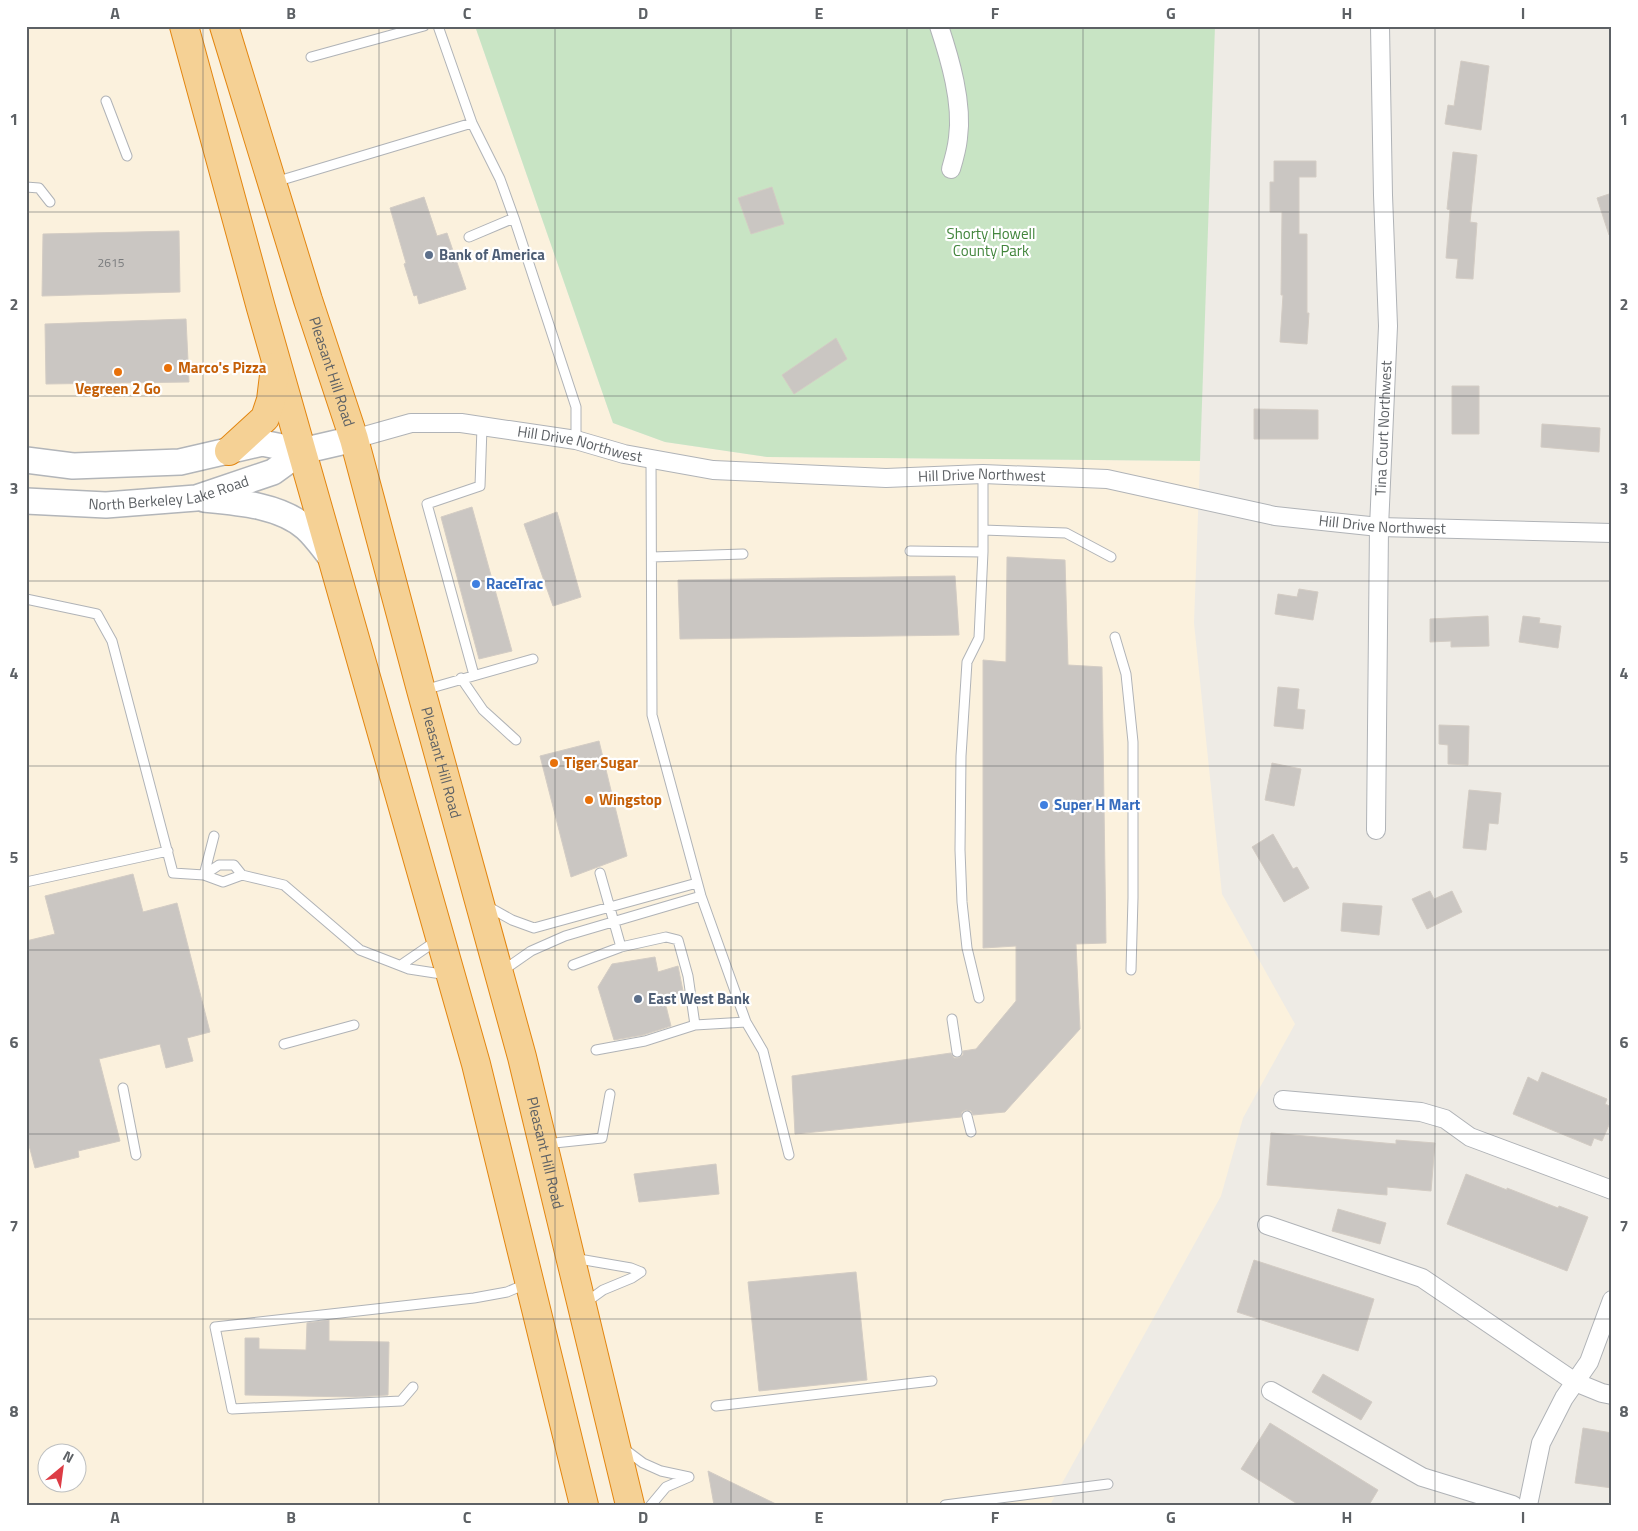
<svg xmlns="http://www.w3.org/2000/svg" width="1638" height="1531" font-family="'Titillium Web',sans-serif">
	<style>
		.commercial { fill: #fbf1dd; fill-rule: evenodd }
		.green { fill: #c8e4c4 }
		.building { fill: #cac6c2; stroke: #d3ccc4 }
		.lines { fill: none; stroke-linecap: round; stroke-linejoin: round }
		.lane-casing { stroke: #b0b3b7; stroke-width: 11 }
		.street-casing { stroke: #b0b3b7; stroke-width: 20 }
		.secondary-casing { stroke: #b2b5b9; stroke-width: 28 }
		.highway-casing { stroke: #e38610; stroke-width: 30 }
		.lane { stroke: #fff; stroke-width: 9 }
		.street { stroke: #fff; stroke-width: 18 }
		.secondary { stroke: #fff; stroke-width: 25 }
		.highway { stroke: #f5d195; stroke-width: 28 }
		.grid { fill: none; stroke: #5d6165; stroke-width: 1; stroke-opacity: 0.55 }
		.service-dot { fill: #5c6f8a; stroke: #fff; stroke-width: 2 }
		.food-dot { fill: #e8710a; stroke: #fff; stroke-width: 2 }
		.shop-dot { fill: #3f7fe0; stroke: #fff; stroke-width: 2 }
		.labels { text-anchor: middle; stroke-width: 4.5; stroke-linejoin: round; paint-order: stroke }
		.number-label { font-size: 12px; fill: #787a7c }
		.park-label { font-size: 15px; fill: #42853c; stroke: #fff }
		.service-label { font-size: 15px; font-weight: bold; fill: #4e5e75; stroke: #fff; text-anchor: start }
		.food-label { font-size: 15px; font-weight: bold; fill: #c56008; stroke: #fff; text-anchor: start }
		.street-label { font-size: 15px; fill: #5d6165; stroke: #fff }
		.shop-label { font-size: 15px; font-weight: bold; fill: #366cbe; stroke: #fff; text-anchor: start }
		.neatline { fill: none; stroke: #5d6165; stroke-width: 2 }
		.grid-label { font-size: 16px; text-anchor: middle; font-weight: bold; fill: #5d6165 }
	</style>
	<rect width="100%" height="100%" fill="#eeebe5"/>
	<!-- commercial -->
	<path class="commercial" d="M 26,26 L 475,26 L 613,423 L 665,442 L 767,457 L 1200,461 L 1194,623 L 1222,894 L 1295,1024 L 1243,1118 L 1221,1196 L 1050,1505 L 29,1505 L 26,1497 ZM 48,1454 L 78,1454 L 78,1484 L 48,1484 Z"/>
	<!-- green -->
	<path class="green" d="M 475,26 L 1215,26 L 1200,461 L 767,457 L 665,442 L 613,423 Z"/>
	<!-- building -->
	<path class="building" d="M 1461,61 L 1489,66 L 1481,130 L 1445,124 L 1448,105 L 1454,106 Z
		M 1453,152 L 1477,155 L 1470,222 L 1477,223 L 1473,279 L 1456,278 L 1458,259 L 1446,258 L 1450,210 L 1447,209 Z
		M 1274,161 L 1316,161 L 1316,177 L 1299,177 L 1299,234 L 1307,234 L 1307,313 L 1309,313 L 1307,344 L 1280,342 L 1283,295 L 1281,295 L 1282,212 L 1270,212 L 1270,182 L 1274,182 Z
		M 772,187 L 784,224 L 751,234 L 738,198 Z
		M 1612,193 L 1612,235 L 1609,235 L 1597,198 Z
		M 424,197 L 437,236 L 447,233 L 466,289 L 419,304 L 417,295 L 414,296 L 404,264 L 406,263 L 390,208 Z
		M 179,231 L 180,292 L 42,296 L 43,234 Z
		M 186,319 L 189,382 L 46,384 L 45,324 Z
		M 836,338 L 847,359 L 794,394 L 782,375 Z
		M 1452,386 L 1479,386 L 1479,434 L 1452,434 Z
		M 1254,409 L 1318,410 L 1318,439 L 1254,439 Z
		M 1542,424 L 1600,428 L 1599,452 L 1541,447 Z
		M 472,507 L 512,651 L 479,659 L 441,517 Z
		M 557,512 L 581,597 L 553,606 L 524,524 Z
		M 1007,557 L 1065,560 L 1068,665 L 1102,667 L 1106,943 L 1076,944 L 1080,1029 L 1005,1112 L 973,1115 L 971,1111 L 966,1110 L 962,1112 L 961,1117 L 795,1134 L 792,1076 L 951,1053 L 954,1058 L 958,1058 L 963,1055 L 963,1051 L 976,1049 L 1016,1001 L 1016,946 L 983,948 L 983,660 L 1006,662 Z
		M 955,576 L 959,635 L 680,639 L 678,580 Z
		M 1299,589 L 1318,592 L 1313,620 L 1275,614 L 1278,594 L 1297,597 Z
		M 1488,616 L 1489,646 L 1451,647 L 1451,641 L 1430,642 L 1430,619 Z
		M 1523,616 L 1540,618 L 1539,623 L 1561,626 L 1558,648 L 1519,642 Z
		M 1278,687 L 1299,689 L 1297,709 L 1305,710 L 1303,729 L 1274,726 Z
		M 1439,725 L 1469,726 L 1468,765 L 1448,764 L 1448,745 L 1439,744 Z
		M 599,741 L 627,856 L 571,877 L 540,756 Z
		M 1272,763 L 1301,769 L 1294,806 L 1265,800 Z
		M 1469,790 L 1501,793 L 1498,824 L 1489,823 L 1486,850 L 1463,848 Z
		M 1273,834 L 1293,869 L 1297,867 L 1309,888 L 1284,902 L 1252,847 Z
		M 133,874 L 143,912 L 177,903 L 210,1032 L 187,1038 L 193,1061 L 166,1068 L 160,1044 L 99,1059 L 120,1141 L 78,1151 L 79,1157 L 35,1168 L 26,1134 L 26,941 L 55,934 L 45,896 Z
		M 1430,891 L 1434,899 L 1452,891 L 1462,912 L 1427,929 L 1412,899 Z
		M 1343,903 L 1382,906 L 1379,935 L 1341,931 Z
		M 655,957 L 658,972 L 678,966 L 684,996 L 665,1002 L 671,1026 L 643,1035 L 614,1040 L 598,987 L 612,964 Z
		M 1542,1072 L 1607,1099 L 1605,1104 L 1612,1107 L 1612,1118 L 1602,1141 L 1594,1138 L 1591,1146 L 1513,1114 L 1528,1077 L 1538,1082 Z
		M 1271,1133 L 1396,1144 L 1396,1140 L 1435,1143 L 1431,1191 L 1387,1187 L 1387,1195 L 1267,1185 Z
		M 716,1164 L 719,1194 L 639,1202 L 634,1174 Z
		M 1466,1174 L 1507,1190 L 1507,1188 L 1558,1208 L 1559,1206 L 1588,1217 L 1567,1271 L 1447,1224 Z
		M 1338,1209 L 1386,1223 L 1380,1244 L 1332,1231 Z
		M 1254,1260 L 1374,1299 L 1358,1351 L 1237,1312 Z
		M 856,1272 L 867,1380 L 759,1391 L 748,1282 Z
		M 329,1320 L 329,1341 L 389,1342 L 388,1395 L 356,1397 L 245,1395 L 245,1338 L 259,1338 L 259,1349 L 306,1350 L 307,1323 Z
		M 1323,1374 L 1372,1402 L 1361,1420 L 1312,1392 Z
		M 1270,1423 L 1378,1490 L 1369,1505 L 1299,1505 L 1241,1469 Z
		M 1583,1428 L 1612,1433 L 1612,1488 L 1575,1483 Z
		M 708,1471 L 778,1505 L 714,1505 Z"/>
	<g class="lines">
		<defs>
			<path id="lane" d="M 438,26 L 472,123 L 500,179 L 514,218 L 576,407 L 576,440
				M 311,57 L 424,26
				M 106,101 L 127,156
				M 275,182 L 472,123
				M 26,187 L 39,188 L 50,202
				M 469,237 L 514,218
				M 651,459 L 652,715 L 701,896 L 746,1022 L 763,1051 L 789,1155
				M 983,530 L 1066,533 L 1111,557
				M 910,551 L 983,552
				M 652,557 L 743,554
				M 26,599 L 97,614 L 112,641 L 173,873 L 204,875 L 223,882 L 242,875
				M 1115,637 L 1126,674 L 1133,742 L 1133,898 L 1131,970
				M 474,675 L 427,504 L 480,486 L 482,427
				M 461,678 L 483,710 L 516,740
				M 424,690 L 533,659
				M 600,873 L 621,947
				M 204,875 L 219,865 L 234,865 L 242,875 L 284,885 L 360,950 L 409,969 L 448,975
				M 204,875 L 214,836
				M 26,882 L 168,851
				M 487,906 L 512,920 L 534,928 L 697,883
				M 401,965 L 436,941
				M 573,965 L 621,947 L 666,937 L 678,940 L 688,976 L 695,1025
				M 501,972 L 531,951 L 565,936 L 701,896
				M 979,998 L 967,948 L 962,902 L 960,850 L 961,756 L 967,662 L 979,638 L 983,552 L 983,474
				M 952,1019 L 957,1052
				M 284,1044 L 354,1025
				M 596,1050 L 645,1041 L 695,1025 L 746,1022
				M 123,1088 L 136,1155
				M 967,1116 L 971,1132
				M 545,1144 L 602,1138 L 610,1094
				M 573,1258 L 631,1268 L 641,1272
				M 585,1303 L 603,1290 L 632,1278 L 641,1272
				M 413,1387 L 401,1401 L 232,1409 L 215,1327 L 474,1298 L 507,1292 L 526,1284
				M 716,1406 L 932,1381
				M 623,1448 L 643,1463 L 661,1471 L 689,1477 L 666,1487 L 651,1505
				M 945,1505 L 1108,1484"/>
			<g id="street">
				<path d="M 939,26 C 950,59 963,103 958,138 C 957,148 954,159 951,169"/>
				<path id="s1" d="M 354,439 L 411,423 L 461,423 L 576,440 L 624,454 L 713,470 L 886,478 L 983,474 L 1107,479 L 1275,516 L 1379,527 L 1612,533"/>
				<path id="s2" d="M 1376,830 L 1379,527 L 1388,326 L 1383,195 L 1380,26"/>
				<path d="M 1283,1100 L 1421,1112 L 1445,1119 L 1470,1137 L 1612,1190"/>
				<path d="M 1267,1225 L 1422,1278 L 1575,1382 L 1602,1393 L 1612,1395"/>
				<path d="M 1271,1391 L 1422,1477 L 1513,1505"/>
				<path d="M 1528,1505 L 1541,1443 L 1564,1398 L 1589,1362 L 1612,1300"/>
			</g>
			<g id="secondary">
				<path d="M 26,460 L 73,466 L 180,462 L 262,443 L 302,451"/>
				<path d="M 204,499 C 236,502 280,505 306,528 C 316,537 324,549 333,560"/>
				<path id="s3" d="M 26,501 L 106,505 L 196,498 L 273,472 L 302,451 L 354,439"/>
			</g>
			<g id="highway">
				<path d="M 184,26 L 261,308 L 476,1064 L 584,1505"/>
				<path id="s4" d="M 224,26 L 308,300 L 354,439 L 421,690 L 522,1057 L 630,1505"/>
				<path d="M 229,451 L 265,418 L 271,400 L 275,367"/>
			</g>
		</defs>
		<!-- lane casing -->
		<use href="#lane" class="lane-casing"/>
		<!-- street casing -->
		<use href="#street" class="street-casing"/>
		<!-- secondary casing -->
		<use href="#secondary" class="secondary-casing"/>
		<!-- highway casing -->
		<use href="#highway" class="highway-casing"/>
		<!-- lane -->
		<use href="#lane" class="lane"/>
		<!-- street -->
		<use href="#street" class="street"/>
		<!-- secondary -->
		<use href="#secondary" class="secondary"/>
		<!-- highway -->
		<use href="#highway" class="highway"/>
	</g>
	<!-- grid -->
	<path class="grid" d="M 203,26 L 203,1505M 379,26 L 379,1505M 555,26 L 555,1505M 731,26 L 731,1505M 907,26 L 907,1505M 1083,26 L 1083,1505M 1259,26 L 1259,1505M 1435,26 L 1435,1505M 26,212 L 1612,212M 26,396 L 1612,396M 26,581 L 1612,581M 26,766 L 1612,766M 26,950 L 1612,950M 26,1134 L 1612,1134M 26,1319 L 1612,1319"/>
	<!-- markers -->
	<g class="service-dot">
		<circle cx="429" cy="255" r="5"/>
		<circle cx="638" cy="999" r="5"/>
	</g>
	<g class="food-dot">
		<circle cx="168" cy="368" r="5"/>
		<circle cx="118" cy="372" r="5"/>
		<circle cx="554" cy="763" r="5"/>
		<circle cx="589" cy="800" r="5"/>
	</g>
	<g class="shop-dot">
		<circle cx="476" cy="584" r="5"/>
		<circle cx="1044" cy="805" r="5"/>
	</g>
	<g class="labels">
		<!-- number labels -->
		<g class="number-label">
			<text x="111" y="267">2615</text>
		</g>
		<!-- park labels -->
		<g class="park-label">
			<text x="991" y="239">Shorty Howell<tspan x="991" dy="17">County Park</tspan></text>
		</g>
		<!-- service labels -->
		<g class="service-label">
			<text x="439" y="260">Bank of America</text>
			<text x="648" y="1004">East West Bank</text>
		</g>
		<!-- food labels -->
		<g class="food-label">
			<text x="178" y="373">Marco's Pizza</text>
			<text x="118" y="394" text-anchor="middle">Vegreen 2 Go</text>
			<text x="564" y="768">Tiger Sugar</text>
			<text x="599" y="805">Wingstop</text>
		</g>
		<!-- street labels -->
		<g class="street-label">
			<text dy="5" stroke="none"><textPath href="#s4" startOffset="362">Pleasant Hill Road</textPath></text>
			<text dy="5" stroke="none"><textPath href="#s2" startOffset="402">Tina Court Northwest</textPath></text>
			<text dy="5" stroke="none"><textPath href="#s1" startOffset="230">Hill Drive Northwest</textPath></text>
			<text dy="5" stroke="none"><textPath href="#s1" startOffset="635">Hill Drive Northwest</textPath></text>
			<text dy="5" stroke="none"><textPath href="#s3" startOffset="144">North Berkeley Lake Road</textPath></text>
			<text dy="5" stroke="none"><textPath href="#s1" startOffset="1040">Hill Drive Northwest</textPath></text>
			<text dy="5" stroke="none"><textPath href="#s4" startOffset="768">Pleasant Hill Road</textPath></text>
			<text dy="5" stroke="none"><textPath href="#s4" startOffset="1172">Pleasant Hill Road</textPath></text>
		</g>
		<!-- shop labels -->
		<g class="shop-label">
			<text x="486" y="589">RaceTrac</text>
			<text x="1054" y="810">Super H Mart</text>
		</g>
	</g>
	<!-- border -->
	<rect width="1638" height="1531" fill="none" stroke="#ffffff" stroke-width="55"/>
	<!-- north arrow -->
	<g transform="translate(62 1468) rotate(29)"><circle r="24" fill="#ffffff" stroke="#bec0c1"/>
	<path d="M0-4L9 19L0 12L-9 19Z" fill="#dd3c45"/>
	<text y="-8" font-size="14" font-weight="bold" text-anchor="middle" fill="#5d6165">N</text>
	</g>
	<rect x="28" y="28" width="1582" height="1476" class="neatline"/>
	<g class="grid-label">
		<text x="115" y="19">A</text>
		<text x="291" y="19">B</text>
		<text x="467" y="19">C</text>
		<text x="643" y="19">D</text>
		<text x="819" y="19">E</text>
		<text x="995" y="19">F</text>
		<text x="1171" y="19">G</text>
		<text x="1347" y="19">H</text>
		<text x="1523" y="19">I</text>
		<text x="14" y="125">1</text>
		<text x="1624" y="125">1</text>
		<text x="14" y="310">2</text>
		<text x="1624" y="310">2</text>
		<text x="14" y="494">3</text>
		<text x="1624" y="494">3</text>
		<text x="14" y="679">4</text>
		<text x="1624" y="679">4</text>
		<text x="14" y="863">5</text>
		<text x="1624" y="863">5</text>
		<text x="14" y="1048">6</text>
		<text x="1624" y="1048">6</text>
		<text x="14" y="1232">7</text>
		<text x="1624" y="1232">7</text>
		<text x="14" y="1417">8</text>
		<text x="1624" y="1417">8</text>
		<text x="115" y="1523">A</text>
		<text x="291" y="1523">B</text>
		<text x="467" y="1523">C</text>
		<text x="643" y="1523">D</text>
		<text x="819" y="1523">E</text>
		<text x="995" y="1523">F</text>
		<text x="1171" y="1523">G</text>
		<text x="1347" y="1523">H</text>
		<text x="1523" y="1523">I</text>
	</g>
</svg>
